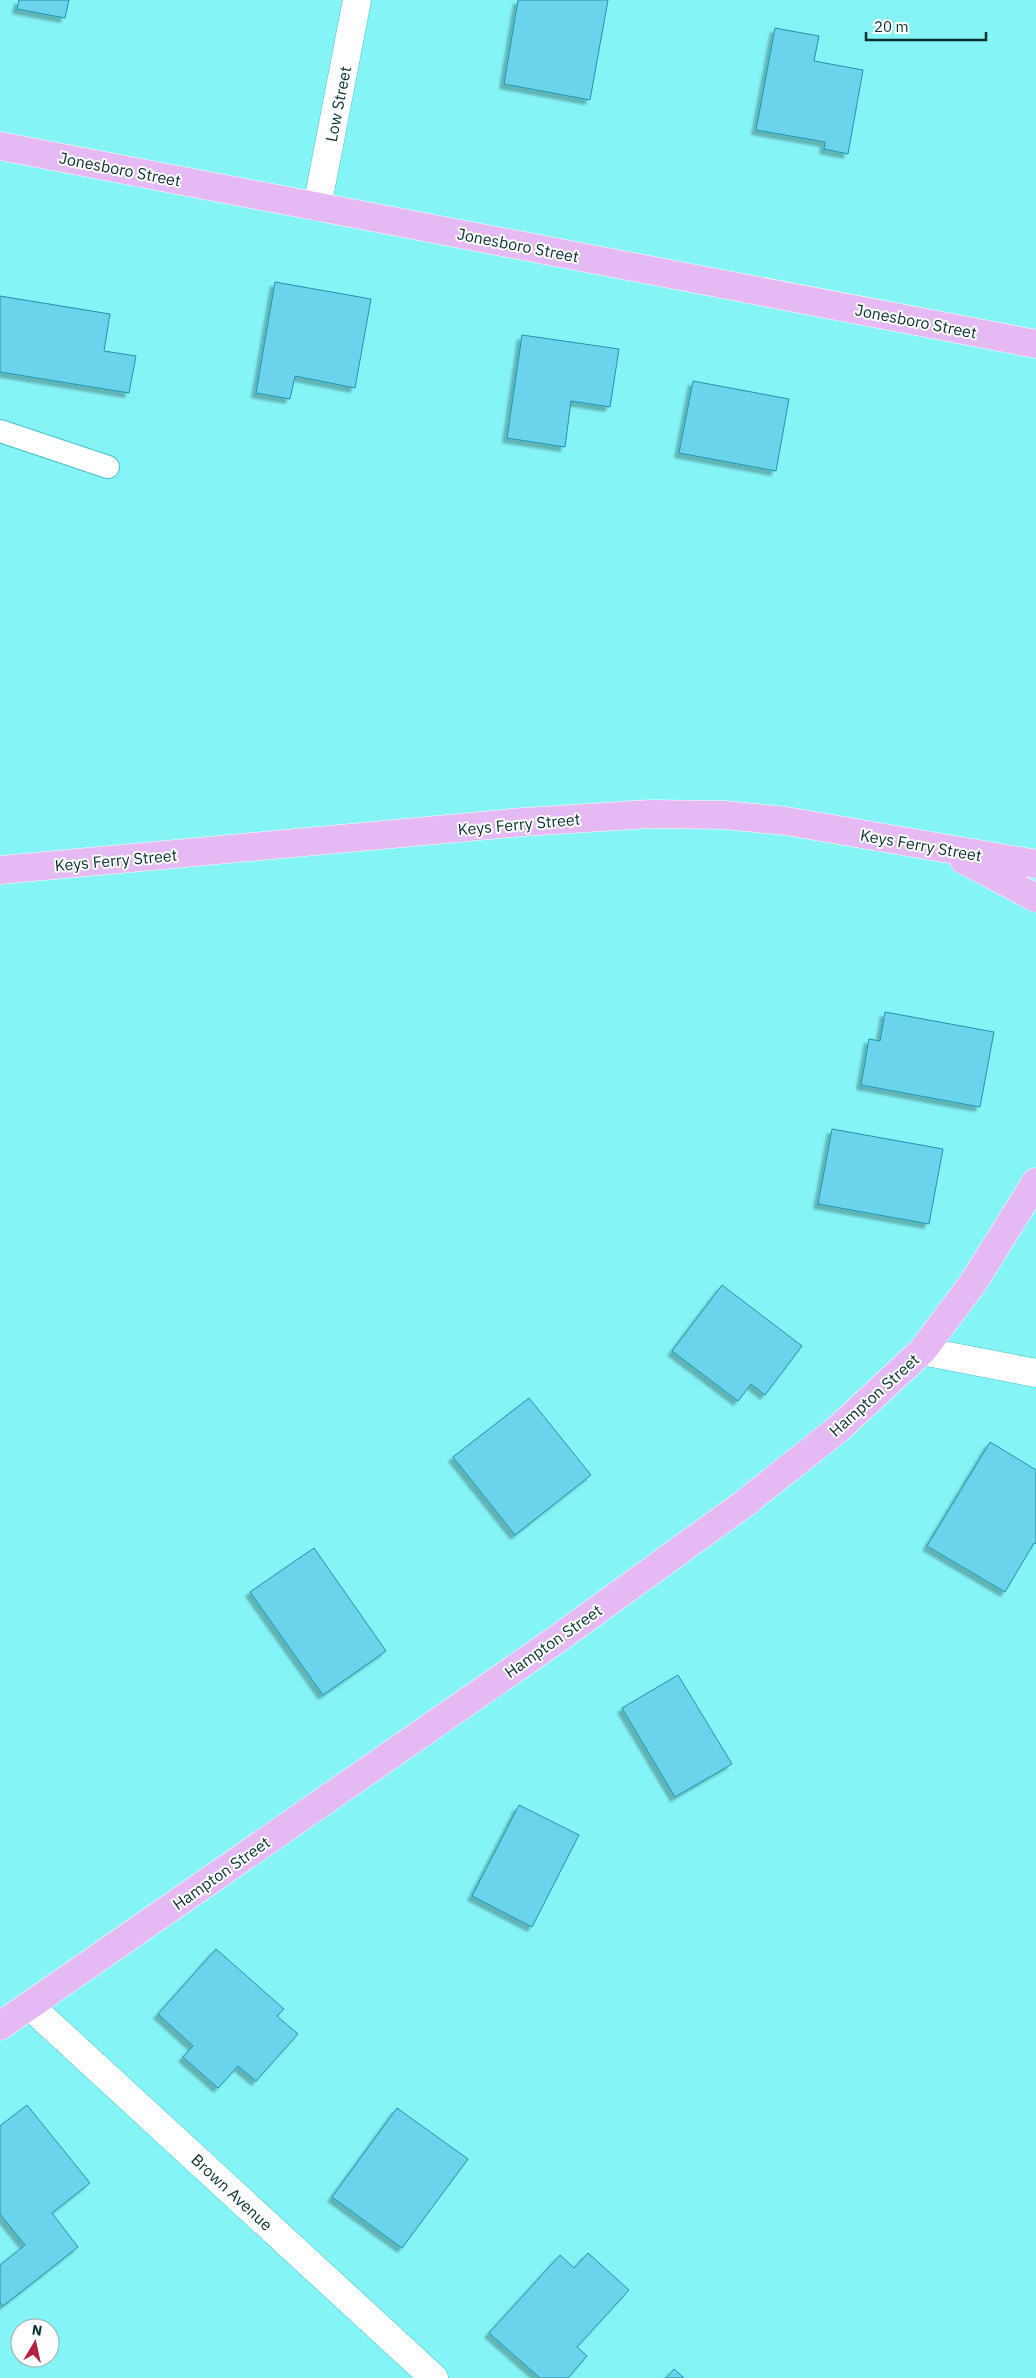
<svg xmlns="http://www.w3.org/2000/svg" width="1036" height="2378" font-family="'IBM Plex Sans',sans-serif">
	<style>
		.building { fill: #6cd3ed; stroke: #1f93ac; filter: url(#shadow) }
		.lines { fill: none; stroke-linecap: round; stroke-linejoin: round }
		.service-casing { stroke: #4ec1c3; stroke-width: 24 }
		.minor-casing { stroke: #4ec1c3; stroke-width: 29 }
		.primary-casing { stroke: #fff; stroke-width: 29 }
		.service { stroke: #fff; stroke-width: 22 }
		.minor { stroke: #fff; stroke-width: 28 }
		.primary { stroke: #e5b9f4; stroke-width: 28 }
		.labels { text-anchor: middle; stroke-width: 4; stroke-linejoin: round; paint-order: stroke }
		.street-label { font-size: 16px; fill: #0a3030; stroke: #fff }
	</style>
	<defs>
		<filter id="shadow"><feDropShadow dx="-4.5" dy="4.5" stdDeviation="1" flood-color="#0004"/></filter>
	</defs>
	<rect width="100%" height="100%" fill="#85f4f6"/>
	<!-- building -->
	<path class="building" d="M 19,0 L 69,0 L 65,18 L 17,9 Z
		M 518,0 L 608,0 L 590,100 L 504,84 Z
		M 775,28 L 819,36 L 814,61 L 863,70 L 848,154 L 824,149 L 825,142 L 756,130 Z
		M 275,282 L 371,299 L 355,388 L 295,376 L 290,399 L 256,393 Z
		M 0,296 L 110,314 L 104,351 L 136,356 L 129,393 L 0,372 Z
		M 522,335 L 619,349 L 610,407 L 571,401 L 565,447 L 507,438 Z
		M 693,381 L 789,399 L 776,471 L 679,453 Z
		M 885,1012 L 994,1032 L 980,1107 L 861,1085 L 869,1039 L 880,1041 Z
		M 832,1129 L 943,1149 L 929,1224 L 818,1204 Z
		M 722,1285 L 802,1346 L 765,1395 L 751,1384 L 738,1401 L 672,1351 Z
		M 529,1398 L 591,1475 L 515,1535 L 453,1457 Z
		M 990,1442 L 1036,1470 L 1036,1544 L 1034,1543 L 1005,1592 L 927,1546 Z
		M 314,1548 L 386,1651 L 323,1695 L 250,1592 Z
		M 678,1675 L 732,1764 L 675,1797 L 622,1708 Z
		M 519,1805 L 579,1835 L 532,1927 L 472,1896 Z
		M 216,1949 L 284,2009 L 277,2016 L 298,2034 L 256,2081 L 238,2066 L 218,2088 L 183,2057 L 193,2046 L 158,2014 Z
		M 27,2105 L 90,2183 L 52,2213 L 78,2247 L 3,2306 L 0,2303 L 0,2265 L 25,2245 L 0,2214 L 0,2126 Z
		M 397,2108 L 468,2159 L 402,2248 L 332,2197 Z
		M 588,2253 L 629,2290 L 577,2347 L 587,2356 L 568,2378 L 540,2378 L 489,2333 L 560,2255 L 574,2268 Z
		M 674,2369 L 684,2378 L 666,2378 Z"/>
	<g class="lines">
		<defs>
			<path id="service" d="M 0,431 L 108,467"/>
			<path id="minor" d="M 317,207 L 357,0
				M 922,1351 L 1036,1373
				M 30,2006 L 434,2378"/>
			<path id="primary" d="M 0,146 L 1036,344
				M 964,860 L 1036,898
				M 0,870 L 523,822 L 650,814 L 725,815 L 786,821 L 1036,864
				M 0,2026 L 556,1640 L 745,1503 L 838,1429 L 922,1351 L 973,1283 L 1036,1182"/>
		</defs>
		<!-- service casing -->
		<use href="#service" class="service-casing"/>
		<!-- minor casing -->
		<use href="#minor" class="minor-casing"/>
		<!-- primary casing -->
		<use href="#primary" class="primary-casing"/>
		<!-- service -->
		<use href="#service" class="service"/>
		<!-- minor -->
		<use href="#minor" class="minor"/>
		<!-- primary -->
		<use href="#primary" class="primary"/>
	</g>
	<g class="labels">
		<!-- street labels -->
		<g class="street-label">
			<text transform="translate(338 104) rotate(-79)" y="6">Low Street</text>
			<text transform="translate(120 169) rotate(11)" y="6">Jonesboro Street</text>
			<text transform="translate(518 245) rotate(11)" y="6">Jonesboro Street</text>
			<text transform="translate(916 321) rotate(11)" y="6">Jonesboro Street</text>
			<text transform="translate(519 824) rotate(-5)" y="6">Keys Ferry Street</text>
			<text transform="translate(921 845) rotate(10)" y="6">Keys Ferry Street</text>
			<text transform="translate(116 860) rotate(-5)" y="6">Keys Ferry Street</text>
			<text transform="translate(874 1395) rotate(-42)" y="6">Hampton Street</text>
			<text transform="translate(553 1641) rotate(-35)" y="6">Hampton Street</text>
			<text transform="translate(221 1873) rotate(-35)" y="6">Hampton Street</text>
			<text transform="translate(232 2192) rotate(43)" y="6">Brown Avenue</text>
		</g>
	</g>
	<!-- north arrow -->
	<g transform="translate(35 2343) rotate(9)"><circle r="24" fill="#ffffff" stroke="#9dacac"/>
	<path d="M0-4L9 19L0 12L-9 19Z" fill="#b5233f"/>
	<text y="-8" font-size="14" font-weight="bold" text-anchor="middle" fill="#0a3030">N</text>
	</g>
	<!-- scale -->
	<path d="M866 32v8h120v-8" fill="none" stroke="#0a3030" stroke-width="2.5"/>
	<text x="874" y="32" font-size="15" fill="#0a3030" stroke="#ffffff" stroke-width="4" paint-order="stroke">20 m</text>
</svg>
